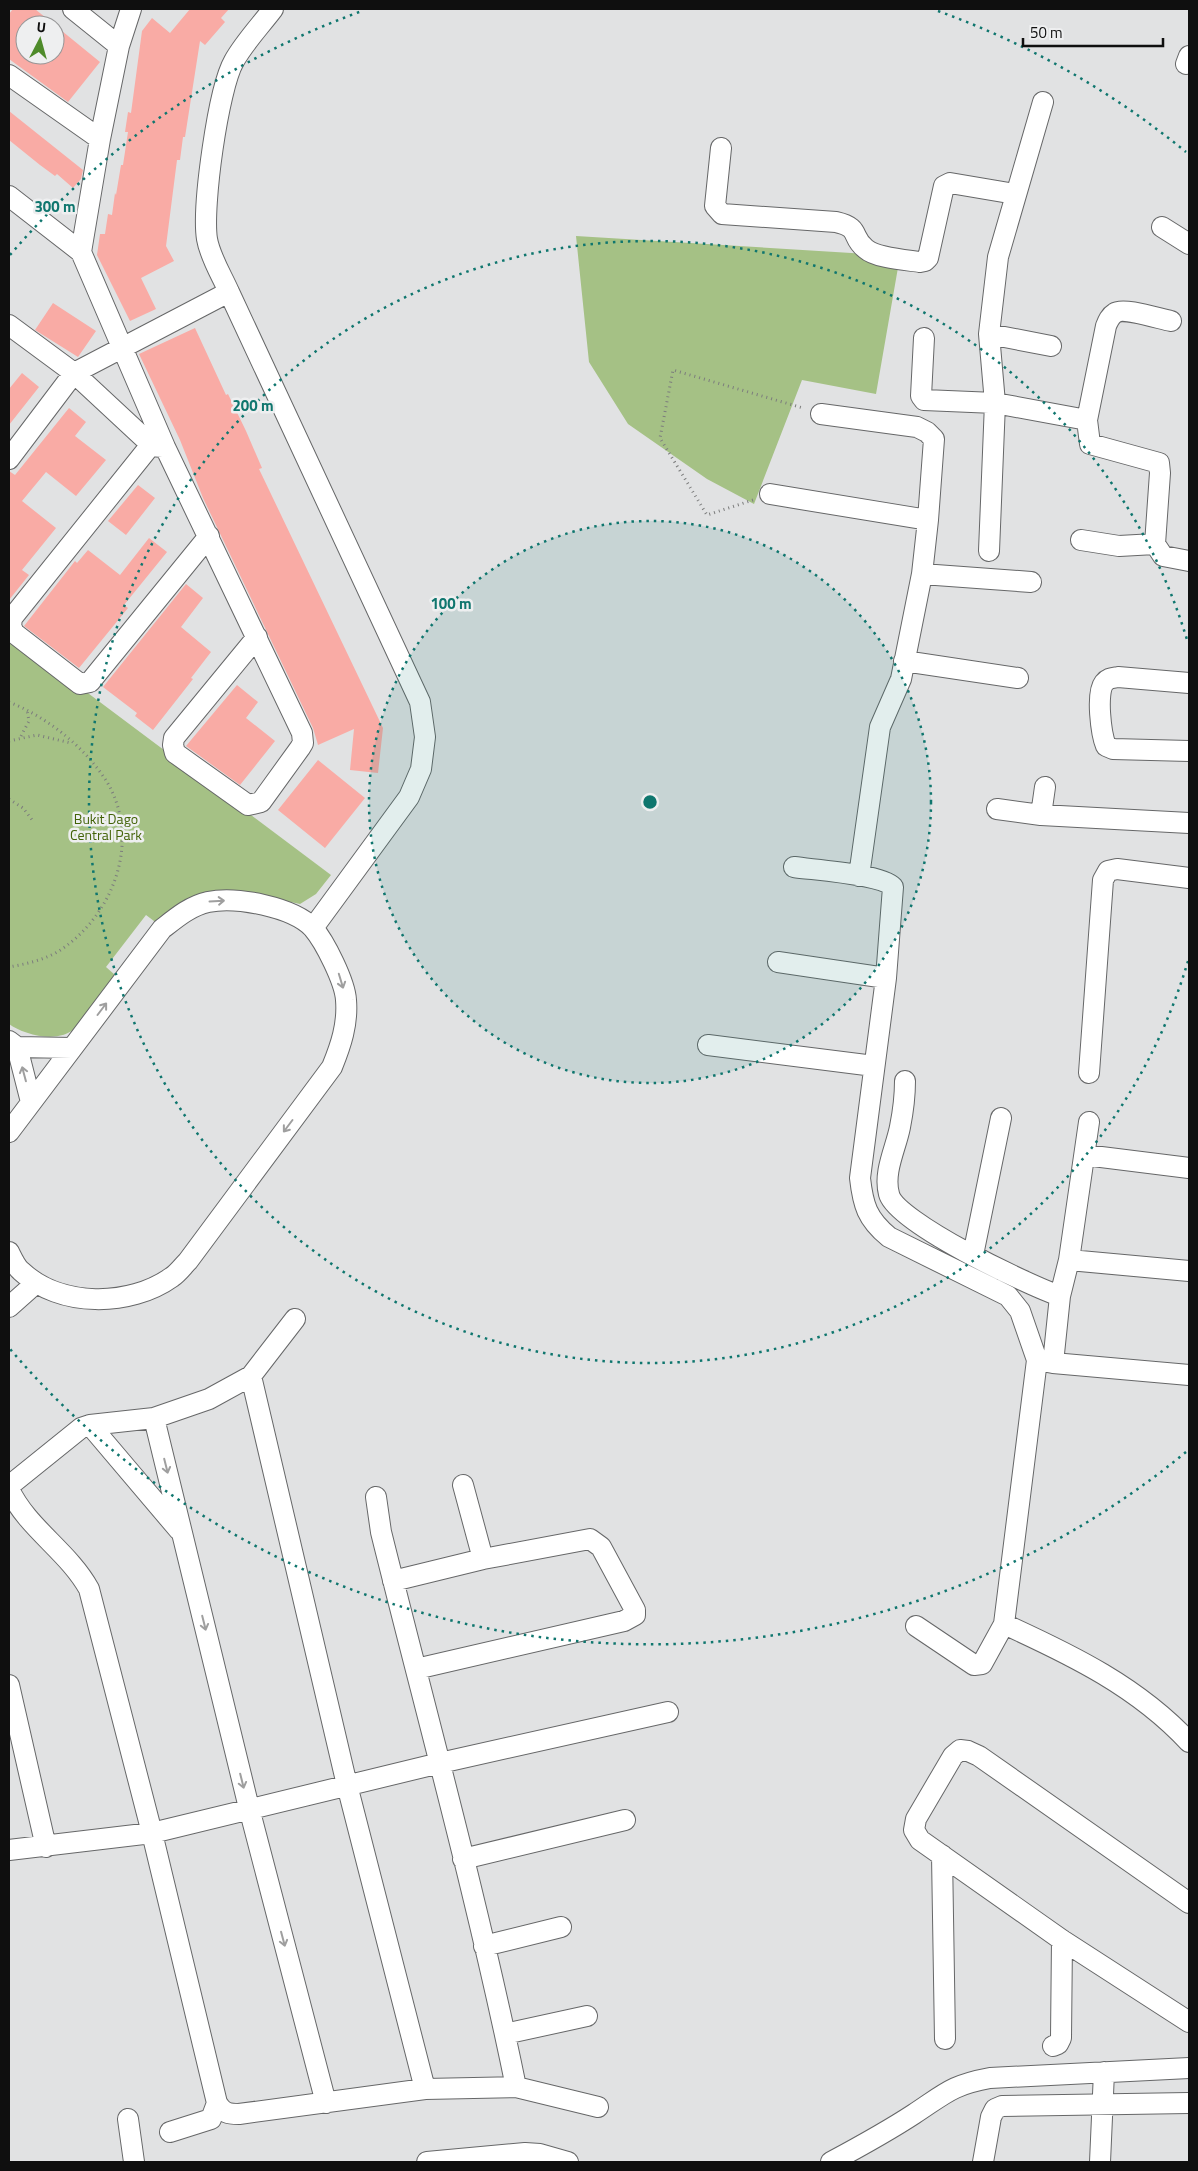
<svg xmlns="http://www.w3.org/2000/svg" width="1198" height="2171" font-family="'Titillium Web',sans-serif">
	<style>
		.green { fill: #a5c185 }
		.building { fill: #f9aba5; fill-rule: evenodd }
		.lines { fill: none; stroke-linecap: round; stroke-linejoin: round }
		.street-casing { stroke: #666768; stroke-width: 22 }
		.path { stroke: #7c7d7d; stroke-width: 3; stroke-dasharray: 1 4; stroke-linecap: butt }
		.street { stroke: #fff; stroke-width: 20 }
		.oneway { stroke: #9f9f9f }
		.ring { fill: none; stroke: #0f766e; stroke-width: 2.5; stroke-dasharray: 2.5 5 }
		.labels { text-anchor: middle; stroke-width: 5; stroke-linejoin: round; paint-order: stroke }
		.park-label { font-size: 14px; fill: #426207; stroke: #eeeff0 }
		.centre { fill: #0f766e; stroke: #eeeff0; stroke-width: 2.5 }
		.ring-label { font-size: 15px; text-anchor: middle; font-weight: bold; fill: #0f766e; stroke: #eeeff0; stroke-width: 5; stroke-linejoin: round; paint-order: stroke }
	</style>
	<rect width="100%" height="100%" fill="#e1e2e3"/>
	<!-- green -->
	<path class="green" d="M 576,236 L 900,256 L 876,394 L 802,380 L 754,504 L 707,479 L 628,424 L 589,362 Z
		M 9,634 L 331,875 L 316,894 L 300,904 L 258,895 L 158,924 L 146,915 L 106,967 L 115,975 C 102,992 90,1013 75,1028 C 59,1044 24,1035 9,1024 Z"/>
	<!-- building -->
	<path class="building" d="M 13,9 L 35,9 L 100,62 L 68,102 L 9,59 L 9,14 ZM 25,25 L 55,25 L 55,55 L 25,55 Z
		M 190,9 L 229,9 L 221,18 L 225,22 L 205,45 L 200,41 L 185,137 L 183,137 L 180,160 L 177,160 L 166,246 L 174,261 L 141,278 L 156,309 L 130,321 L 97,255 L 100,234 L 105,234 L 108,214 L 112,215 L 115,193 L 116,195 L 121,165 L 123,165 L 128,132 L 125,132 L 128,112 L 131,113 L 142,31 L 152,18 L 170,33 Z
		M 9,111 L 83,170 L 81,179 L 73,188 L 57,174 L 55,176 L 40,165 L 9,140 Z
		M 53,303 L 96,331 L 78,357 L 35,330 Z
		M 195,328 L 226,395 L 228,394 L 246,431 L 262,468 L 259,469 L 383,728 L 378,773 L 350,770 L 354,729 L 318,745 L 313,728 L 203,498 L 180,440 L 139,354 Z
		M 22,373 L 39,387 L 9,425 L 9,389 Z
		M 69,408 L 86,422 L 75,436 L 106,460 L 76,496 L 46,472 L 22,501 L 56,528 L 22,570 L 29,575 L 9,600 L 9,471 L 15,475 Z
		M 138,485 L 155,498 L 126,535 L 108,521 Z
		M 149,538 L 167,552 L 124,605 L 128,608 L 79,668 L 24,626 L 75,561 L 77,563 L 88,550 L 120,575 Z
		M 186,584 L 203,598 L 181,627 L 211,652 L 191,678 L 193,679 L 153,730 L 135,716 L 137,713 L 103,687 Z
		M 237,685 L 258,702 L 246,718 L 275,741 L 240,785 L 186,746 Z
		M 318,760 L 365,798 L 325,848 L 278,810 Z"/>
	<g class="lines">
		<defs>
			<path id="street" d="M 73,9 L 119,46
				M 131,9 L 119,46 L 100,139 L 81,252 L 165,447 L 302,733 L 303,743 L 300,748 L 261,802 L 248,805 L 175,753 L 173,745 L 174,738 L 257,637
				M 273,9 C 260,26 244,43 234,61 C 218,89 202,207 207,239 C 210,257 222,276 229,292 L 420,702 L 425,737 L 421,769 L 409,797 L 313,928
				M 1186,64 L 1189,56
				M 9,75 L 100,139
				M 721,148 L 715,206 L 722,214 L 836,222 C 862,228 850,237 866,249 C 876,258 906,260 920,262 L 925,261 L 928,258 L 944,186 L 950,183 L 1015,194
				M 9,196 L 81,252
				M 1162,227 L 1189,244
				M 9,325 L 74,373 L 145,439 L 150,446 L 163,447
				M 989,334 L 1051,346
				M 924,338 L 921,396 L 924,400 L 995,403 L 1087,420 L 1090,444 L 1159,463 L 1160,473 L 1155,544 L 1163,556 L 1189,561
				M 821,414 L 917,427 L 927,432 L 934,439 L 928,520 L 922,574 L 901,679 L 880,727 L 859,876
				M 1087,420 L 1106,326 C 1108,321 1110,316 1115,313 C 1123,307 1160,319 1171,321
				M 150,446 L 12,618 L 11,626 L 14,633 L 80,684 L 90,682 L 209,536
				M 9,459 L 74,373 L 229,292
				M 770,494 L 928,520
				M 1081,540 L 1119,546 L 1155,544
				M 989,551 L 995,403 L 989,334 L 998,257 L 1043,102
				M 922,574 L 1031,582
				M 904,661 L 1018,678
				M 1189,683 L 1118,677 C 1112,678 1108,678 1104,683 C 1096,693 1101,734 1106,746 L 1113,749 L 1189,751
				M 997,809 L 1041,815 L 1189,823
				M 1041,815 L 1045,787
				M 794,867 C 814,870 881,874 893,887 L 886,978 L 860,1178 C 863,1205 867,1219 889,1237 L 1008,1296 L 1020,1311 L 1037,1360 L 1004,1624 L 982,1664 L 974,1665 L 916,1626
				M 778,962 L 886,978
				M 9,1041 L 17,1047 L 72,1048
				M 708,1045 L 874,1066
				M 17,1047 L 31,1102
				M 1089,1073 L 1103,880 L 1108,871 L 1117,869 L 1189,878
				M 905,1081 C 905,1096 903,1112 900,1127 C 896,1148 883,1172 889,1194 C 895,1222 1030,1286 1060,1296 L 1053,1363 L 1037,1360
				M 1089,1122 L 1069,1260 L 1189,1271
				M 9,1132 L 162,929 C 176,918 190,906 208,902 C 236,896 293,907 313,928 C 325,942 345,982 346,1000 C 348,1024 341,1045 332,1067 L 188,1261 C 183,1266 178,1273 172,1277 C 130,1307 60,1308 21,1271 C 16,1267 12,1258 9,1252
				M 1085,1155 L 1189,1168
				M 973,1255 L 1001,1118
				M 1060,1296 L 1069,1260
				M 9,1307 L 36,1283
				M 1053,1363 L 1189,1375
				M 251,1376 L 347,1785 L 425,2089
				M 154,1418 L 249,1808 L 326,2103
				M 90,1425 L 179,1530
				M 463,1485 L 483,1559
				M 9,1486 L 81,1428 L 90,1425 L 154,1418 L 209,1399 L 251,1376 L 295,1319
				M 9,1489 C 27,1528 68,1551 89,1589 L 152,1833 L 217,2103 C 223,2113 228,2114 239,2114 L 425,2089 L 516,2087 L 598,2107
				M 376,1497 L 381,1532 C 427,1717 478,1901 516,2087
				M 393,1581 L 483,1559 L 590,1539 L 601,1547 L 635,1610 L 635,1615 L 624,1621 L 416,1669
				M 1004,1624 C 1072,1655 1138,1687 1189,1742
				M 9,1685 L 46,1847
				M 9,1850 L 152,1833 L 440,1763 L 668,1712
				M 942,1855 L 945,2039
				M 463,1859 L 625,1820
				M 1189,1903 L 979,1756 L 968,1751 L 960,1750 L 953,1756 L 916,1819 L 914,1830 L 920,1840 L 1062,1940 L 1189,2022
				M 484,1946 L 561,1927
				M 505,2034 L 587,2016
				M 1053,2046 L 1058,2044 L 1061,2038 L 1062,1940
				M 128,2119 L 134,2162
				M 170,2132 L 211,2119 L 217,2103
				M 427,2162 L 525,2153 L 540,2154 L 568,2162
				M 831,2162 C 859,2147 888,2131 914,2114 C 946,2093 952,2085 990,2078 L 1189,2068
				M 983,2162 L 991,2117 L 995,2109 L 1002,2106 L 1189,2103
				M 1100,2162 L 1104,2072"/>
		</defs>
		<!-- street casing -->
		<use href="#street" class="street-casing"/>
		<!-- path -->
		<path class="path" d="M 753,500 L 707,515 L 660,438 L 673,370 L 803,408
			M 9,702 C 47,717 85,747 107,782 C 142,841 113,916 59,951 C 44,960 26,964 9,967
			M 21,736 L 29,721 L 27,710
			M 9,741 L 37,735 L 71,743
			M 9,799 L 23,808 L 33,821"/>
		<!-- street -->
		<use href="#street" class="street"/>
	</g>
	<!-- one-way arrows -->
	<defs><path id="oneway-shaft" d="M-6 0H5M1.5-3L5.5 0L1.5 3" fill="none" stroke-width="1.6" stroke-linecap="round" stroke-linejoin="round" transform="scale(1.25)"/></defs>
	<g class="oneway">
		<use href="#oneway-shaft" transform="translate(217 901) rotate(-3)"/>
		<use href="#oneway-shaft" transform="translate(341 981) rotate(73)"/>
		<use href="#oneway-shaft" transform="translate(102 1009) rotate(-53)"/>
		<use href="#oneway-shaft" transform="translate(24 1074) rotate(-105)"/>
		<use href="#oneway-shaft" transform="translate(288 1126) rotate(127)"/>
		<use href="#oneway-shaft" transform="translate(166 1466) rotate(76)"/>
		<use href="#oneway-shaft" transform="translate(204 1623) rotate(76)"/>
		<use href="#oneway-shaft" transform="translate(242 1781) rotate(76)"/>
		<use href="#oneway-shaft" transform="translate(283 1939) rotate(75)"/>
	</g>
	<!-- distance rings -->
	<circle cx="650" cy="802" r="281" fill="#0f766e" fill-opacity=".12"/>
	<g class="ring">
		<circle cx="650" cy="802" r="281"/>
		<path d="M1188 961A561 561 0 1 1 1188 643"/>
		<path d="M1186 1452A842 842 0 0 1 10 1349M10 255A842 842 0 0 1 362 11M938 11A842 842 0 0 1 1186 152"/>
	</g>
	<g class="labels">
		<!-- park labels -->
		<g class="park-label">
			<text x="106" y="824">Bukit Dago<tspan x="106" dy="16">Central Park</tspan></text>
		</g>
	</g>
	<circle cx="650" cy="802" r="8" class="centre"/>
	<g class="ring-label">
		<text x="55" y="212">300 m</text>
		<text x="253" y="411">200 m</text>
		<text x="451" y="609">100 m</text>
	</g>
	<!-- border -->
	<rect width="1198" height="2171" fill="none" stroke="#0f0f0f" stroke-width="20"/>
	<!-- north arrow -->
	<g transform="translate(40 40) rotate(6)"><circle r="24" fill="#eeeff0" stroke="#959596"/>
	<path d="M0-4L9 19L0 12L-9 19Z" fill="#4e8b2a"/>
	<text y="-8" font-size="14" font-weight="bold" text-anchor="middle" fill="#0f0f0f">U</text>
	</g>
	<!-- scale -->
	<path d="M1023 38v8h140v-8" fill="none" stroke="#0f0f0f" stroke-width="2.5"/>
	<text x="1030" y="38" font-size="15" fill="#0f0f0f" stroke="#eeeff0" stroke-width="4" paint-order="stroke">50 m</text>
</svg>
